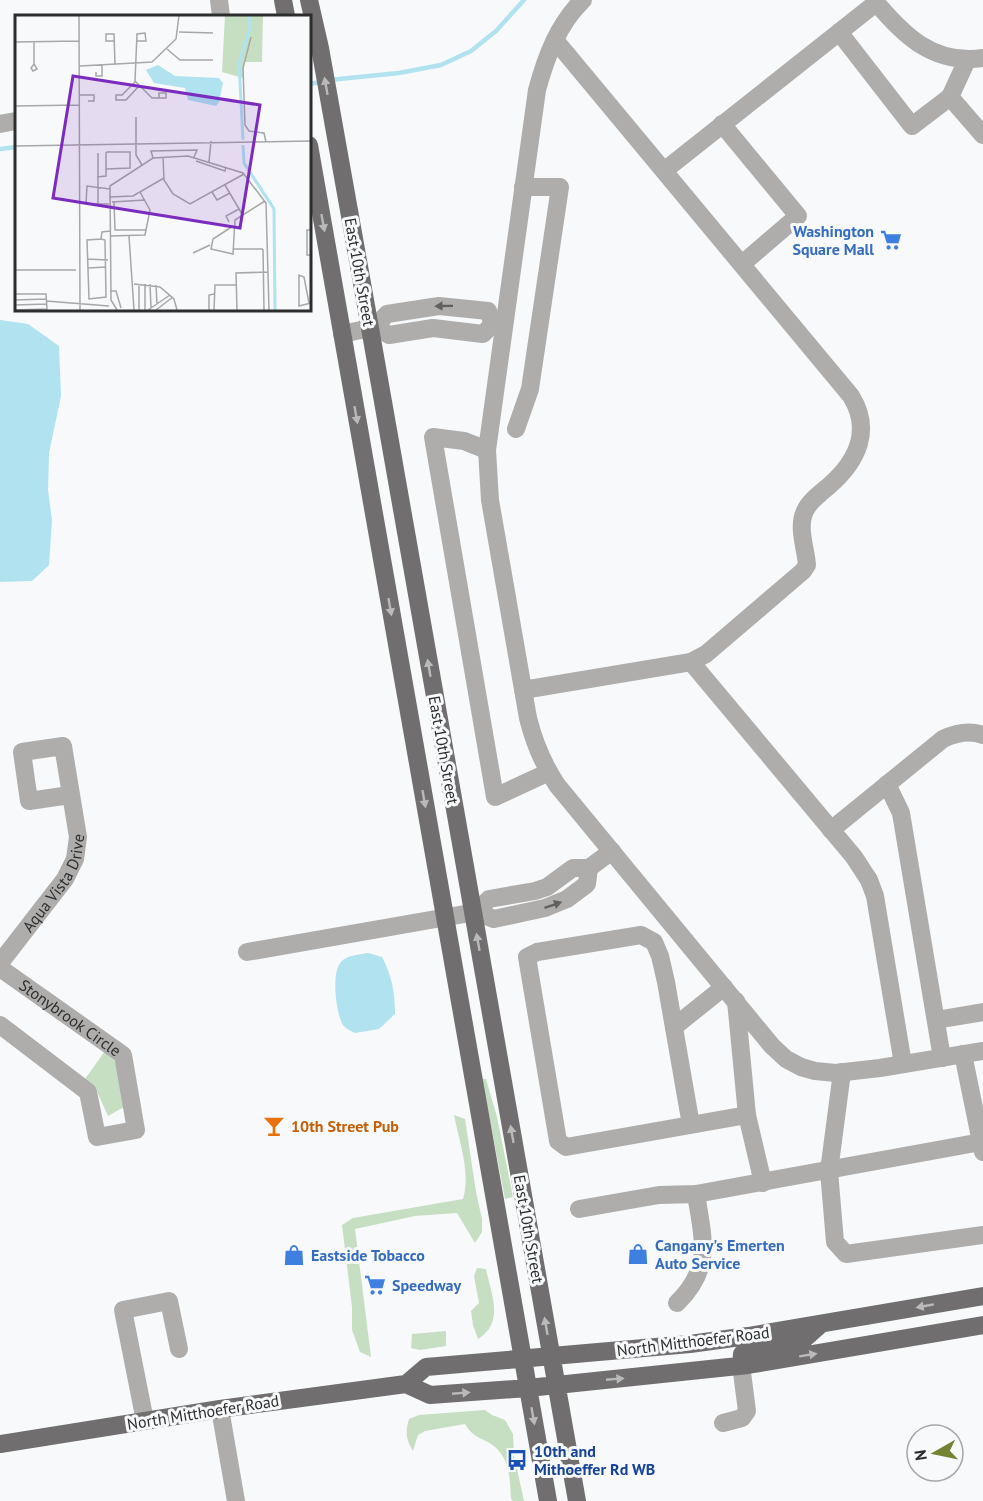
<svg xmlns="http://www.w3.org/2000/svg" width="983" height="1501" font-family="'PT Sans',sans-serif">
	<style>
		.green { fill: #c6dfc3 }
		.water { fill: #b0e2f0 }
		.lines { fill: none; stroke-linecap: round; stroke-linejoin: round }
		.stream { stroke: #b0e2f0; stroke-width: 4.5 }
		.minor { stroke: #aeadac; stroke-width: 18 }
		.major { stroke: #706e6e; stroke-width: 18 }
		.oneway { fill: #bababb }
		.oneway2 { fill: #606060 }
		.labels { text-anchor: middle; stroke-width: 6; stroke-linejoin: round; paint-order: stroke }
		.shop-label { font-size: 16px; font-weight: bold; fill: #366cbe; stroke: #f7f9fa; text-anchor: start }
		.street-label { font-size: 16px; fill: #2c2d2d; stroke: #f7f9fa }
		.food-label { font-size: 16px; font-weight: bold; fill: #c56008; stroke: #f7f9fa; text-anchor: start }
		.transit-label { font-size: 16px; font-weight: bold; fill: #164399; stroke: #f7f9fa; text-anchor: start }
		.inset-river { fill: none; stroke: #b0e2f0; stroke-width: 3 }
		.inset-road { fill: none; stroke: #a6a7a8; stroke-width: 1.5 }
		.view { fill: #7b2cbf; fill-opacity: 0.15; stroke: #7b2cbf; stroke-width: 3 }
		.inset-edge { fill: none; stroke: #2c2d2d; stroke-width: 3 }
	</style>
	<rect width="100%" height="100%" fill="#f7f9fa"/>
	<!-- green -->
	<path class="green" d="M 105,1051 L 111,1053 L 129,1092 L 124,1107 L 108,1116 L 95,1087 L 85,1079 Z
		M 482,1079 L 486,1079 L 497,1117 L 513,1197 L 505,1199 Z
		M 454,1115 L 465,1119 L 476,1192 L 482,1219 L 482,1232 L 475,1243 L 457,1213 L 415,1216 L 355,1229 L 371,1357 L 360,1352 L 352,1330 L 352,1307 L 342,1225 L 353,1218 L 463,1199 C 471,1173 459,1141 454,1115 Z
		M 477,1268 L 486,1269 C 491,1294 505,1322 478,1339 L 473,1325 L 471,1311 L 479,1303 L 474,1276 Z
		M 446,1331 L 446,1346 L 420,1350 L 411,1348 L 412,1334 Z
		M 485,1410 L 492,1415 L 505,1420 L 513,1434 L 514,1455 L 524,1501 L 513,1501 L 511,1499 C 510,1480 510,1459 494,1446 C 482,1437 474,1439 465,1424 L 425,1431 L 418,1435 L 413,1451 C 406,1440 405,1432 409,1419 L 419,1415 Z"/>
	<!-- water -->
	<path class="water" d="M 0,320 L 28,324 L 59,346 L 61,396 L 49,453 L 48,490 L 52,520 L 49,565 L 32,581 L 0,582 Z
		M 368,953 L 382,957 C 392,976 395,993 395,1014 L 379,1029 L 355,1033 C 351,1031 346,1029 343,1025 C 336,1014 332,977 339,965 C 344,955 358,955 368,953 Z"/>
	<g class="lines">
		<!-- stream -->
		<path class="stream" d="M 329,80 L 399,73 L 441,65 L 471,51 L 496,31 L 524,0
			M 309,84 L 321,82
			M 0,149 L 16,147"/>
		<!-- minor -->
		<g class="minor">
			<path d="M 219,0 L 221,16"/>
			<path d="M 583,0 C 558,24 546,57 537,90 L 487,450 L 490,500 L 528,718 C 534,742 543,764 557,785 L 772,1046 L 786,1059 L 801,1067 L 815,1071 L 836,1073 L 880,1068 L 983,1051"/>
			<path d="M 874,0 C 903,35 933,65 983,58"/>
			<path d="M 839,32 L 912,126 L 950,97"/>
			<path d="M 967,60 L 950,97 L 983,135"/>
			<path d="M 0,124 L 16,121"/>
			<path d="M 722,124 L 798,216 L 742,264"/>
			<path d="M 665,170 L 876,3"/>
			<path d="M 375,327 L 389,335 L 433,328 L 483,334 L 493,324"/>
			<path d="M 342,334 L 375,327 L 387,314 L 439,306 L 488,311 L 493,324"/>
			<path d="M 516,429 L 530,389 L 560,187 L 523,187"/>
			<path d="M 487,450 L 464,441 L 433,437 L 495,797 L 549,772"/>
			<path d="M 691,662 L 854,857 L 869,880 L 875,896 L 903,1064"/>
			<path d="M 523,690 L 691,662 L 706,654 L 803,571 L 807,565 C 806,549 797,527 805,511 C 809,501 822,492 830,485 C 858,460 872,430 851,396 L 555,40"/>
			<path d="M 887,784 L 901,813 L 942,1058"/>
			<path d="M 831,830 L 943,739 C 956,733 969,730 983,735"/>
			<path d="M 476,912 L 489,899 L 535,891 L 547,887 L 573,868 L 589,868 L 612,851"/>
			<path d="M 247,952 L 476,912 L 494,919 L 545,908 L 567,899 L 587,884 L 589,868"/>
			<path id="s1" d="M 0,963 L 65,879 L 75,859 L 78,837 L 63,746 L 22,752 L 29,801 L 70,795"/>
			<path id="s2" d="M 0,968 L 123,1055 L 136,1130 L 97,1137 L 88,1092 L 0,1025"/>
			<path d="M 736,1001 L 747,1115"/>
			<path d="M 936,1020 L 983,1012"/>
			<path d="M 674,1027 L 724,987"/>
			<path d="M 963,1054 L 983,1152"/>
			<path d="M 842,1072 L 829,1171 L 835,1242 L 846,1254 L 983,1235"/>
			<path d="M 691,1125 L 666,982 L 660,956 L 654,942 L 641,935 L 537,952 L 527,957 L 558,1141 L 566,1147 L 747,1115 L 763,1183"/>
			<path d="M 579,1209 L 659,1195 L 696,1194 L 981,1142"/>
			<path d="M 677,1303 C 713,1268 703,1239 696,1194"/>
			<path d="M 220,1409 L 236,1501"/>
			<path d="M 145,1421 L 123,1310 L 169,1301 L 179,1349"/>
			<path d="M 723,1423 L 742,1418 L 747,1411 L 741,1365"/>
		</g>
		<!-- major -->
		<path class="major" d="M 283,0 L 286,16
			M 309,0 L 320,48 L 370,328 L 577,1501
			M 309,145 L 548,1501
			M 741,1365 L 742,1354 L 749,1350 L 803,1340 L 821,1324
			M 406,1384 L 430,1395 L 528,1388 L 748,1365 L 983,1325
			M 0,1444 L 220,1409 L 406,1384 L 426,1367 L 690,1344 L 748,1336 L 983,1296"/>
	</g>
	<!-- one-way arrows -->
	<defs><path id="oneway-solid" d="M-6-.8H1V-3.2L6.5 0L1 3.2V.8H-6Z" transform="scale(1.5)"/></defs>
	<g class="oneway">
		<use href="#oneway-solid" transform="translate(326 86) rotate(-100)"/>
		<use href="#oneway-solid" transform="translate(323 223) rotate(80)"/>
		<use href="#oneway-solid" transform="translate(356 415) rotate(80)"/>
		<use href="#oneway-solid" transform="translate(390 607) rotate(80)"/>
		<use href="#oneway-solid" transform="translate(429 668) rotate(-100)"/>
		<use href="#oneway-solid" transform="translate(424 799) rotate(80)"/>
		<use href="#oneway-solid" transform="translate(478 942) rotate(-100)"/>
		<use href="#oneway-solid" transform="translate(512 1134) rotate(-100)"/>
		<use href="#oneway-solid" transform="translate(925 1306) rotate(170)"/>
		<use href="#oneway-solid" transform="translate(546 1326) rotate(-100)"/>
		<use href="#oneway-solid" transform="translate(808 1355) rotate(-9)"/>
		<use href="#oneway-solid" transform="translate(615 1379) rotate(-5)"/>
		<use href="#oneway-solid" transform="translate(461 1393) rotate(-5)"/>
		<use href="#oneway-solid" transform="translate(533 1416) rotate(80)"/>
	</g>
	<g class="oneway2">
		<use href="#oneway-solid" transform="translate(444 306) rotate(179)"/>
		<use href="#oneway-solid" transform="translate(553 905) rotate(-19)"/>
	</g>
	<!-- icons -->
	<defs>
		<symbol id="supermarket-bare" viewBox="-9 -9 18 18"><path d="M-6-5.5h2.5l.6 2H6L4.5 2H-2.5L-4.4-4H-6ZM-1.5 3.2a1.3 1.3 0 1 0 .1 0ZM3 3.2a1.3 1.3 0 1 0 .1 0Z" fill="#3f7fe0" stroke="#f7f9fa" stroke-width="2.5" paint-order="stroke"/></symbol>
		<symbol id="bar-bare" viewBox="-9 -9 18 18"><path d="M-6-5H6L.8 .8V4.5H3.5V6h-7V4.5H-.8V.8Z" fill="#e8710a" stroke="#f7f9fa" stroke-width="2.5" paint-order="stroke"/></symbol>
		<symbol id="shop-bare" viewBox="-9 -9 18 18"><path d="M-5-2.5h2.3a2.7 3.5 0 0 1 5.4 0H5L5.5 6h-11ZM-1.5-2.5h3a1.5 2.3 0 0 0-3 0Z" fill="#3f7fe0" stroke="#f7f9fa" stroke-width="2.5" paint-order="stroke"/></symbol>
		<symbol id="bus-bare" viewBox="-9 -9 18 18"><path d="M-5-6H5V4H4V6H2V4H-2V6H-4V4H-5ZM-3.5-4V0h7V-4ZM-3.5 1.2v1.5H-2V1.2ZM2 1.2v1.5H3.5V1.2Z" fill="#1a4fb4" stroke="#f7f9fa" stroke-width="2.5" paint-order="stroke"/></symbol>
	</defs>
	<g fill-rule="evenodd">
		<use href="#supermarket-bare" x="876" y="225" width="30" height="30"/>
		<use href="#bar-bare" x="259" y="1111" width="30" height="30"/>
		<use href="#shop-bare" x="623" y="1239" width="30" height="30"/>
		<use href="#shop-bare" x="279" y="1240" width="30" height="30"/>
		<use href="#supermarket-bare" x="360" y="1270" width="30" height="30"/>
		<use href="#bus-bare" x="502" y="1445" width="30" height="30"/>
	</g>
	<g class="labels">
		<!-- shop labels -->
		<g class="shop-label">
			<text x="874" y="237" text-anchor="end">Washington<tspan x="874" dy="18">Square Mall</tspan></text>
			<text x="655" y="1251">Cangany's Emerten<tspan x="655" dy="18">Auto Service</tspan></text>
			<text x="311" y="1261">Eastside Tobacco</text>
			<text x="392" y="1291">Speedway</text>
		</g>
		<!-- street labels -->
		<g class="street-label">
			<text transform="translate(360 272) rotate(80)" y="6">East 10th Street</text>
			<text transform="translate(444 750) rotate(80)" y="6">East 10th Street</text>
			<text dy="6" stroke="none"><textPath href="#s1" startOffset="98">Aqua Vista Drive</textPath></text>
			<text dy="6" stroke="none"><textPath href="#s2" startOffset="86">Stonybrook Circle</textPath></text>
			<text transform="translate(529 1229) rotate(80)" y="6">East 10th Street</text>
			<text transform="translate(693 1341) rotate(-7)" y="6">North Mitthoefer Road</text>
			<text transform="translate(203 1412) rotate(-9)" y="6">North Mitthoefer Road</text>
		</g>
		<!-- food labels -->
		<g class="food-label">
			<text x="291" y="1132">10th Street Pub</text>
		</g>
		<!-- transit labels -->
		<g class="transit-label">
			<text x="534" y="1457">10th and<tspan x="534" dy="18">Mithoeffer Rd WB</tspan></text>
		</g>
	</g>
	<!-- overview -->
	<g transform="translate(15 15)">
		<rect width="296" height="296" fill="#f7f9fa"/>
		<path d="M 210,0 L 248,0 L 247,47 L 229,47 L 228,63 L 207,57 Z" fill="#c6dfc3"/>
		<path d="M 143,50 L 160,61 L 204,63 L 208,68 L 204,87 L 201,91 L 173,85 L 170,73 L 139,68 L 131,55 Z" fill="#b0e2f0"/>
		<path class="inset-river" d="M 228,125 L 224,47 L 235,13 L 234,0M 228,130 L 229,148 L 259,194 L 260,295"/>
		<path class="inset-road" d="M 64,0 L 65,295M 164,17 L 198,18M 236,22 L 228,53 L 230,110 L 234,116 L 249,118 L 251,127M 99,26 L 91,26 L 91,19 L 99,19 L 100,50M 122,26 L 131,26 L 130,18 L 122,19 L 120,66 L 137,83 L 151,83 L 151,78 L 144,78 L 144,83M 0,27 L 64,26M 19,27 L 19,49M 152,34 L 165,45 L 198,45M 19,49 L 22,54 L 18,56 L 16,53 ZM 65,51 L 137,47 L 161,24 L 164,0M 81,57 L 81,61 L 87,61 L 87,50M 120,67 L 107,80 L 101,80 L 101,85 L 111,85 L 124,71M 65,80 L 79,80 L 79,86 L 73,86M 0,91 L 65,90M 121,102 L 121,140 L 127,150M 0,131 L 296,126M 83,138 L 83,190M 148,142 L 149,165 L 158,179 L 175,189 L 229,159M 138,143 L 136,136 L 182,135 L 179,142M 181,146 L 210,156 L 211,152M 194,147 L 196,126M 82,162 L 91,161 L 91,138 L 92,137 L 115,137 L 115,153 L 91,154M 210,170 L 227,199M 197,177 L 202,185 L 215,178M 94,182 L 118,181 L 149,163M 97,187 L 130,185M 99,187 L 100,215 L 131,215M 94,189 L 71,189 L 72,171 L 95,174M 214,207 L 211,201 L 224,194M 218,211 L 198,224 L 196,234 L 218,239 L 220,205 L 250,186M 296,215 L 292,215 L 292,240 L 296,240M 95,221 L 130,220 L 135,195 L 125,177M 114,221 L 119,295M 86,224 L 90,225 L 91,282 L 74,284 L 72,225 L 86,224 L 87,217 L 95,216M 218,234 L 248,234M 248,234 L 249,295M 178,238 L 195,230M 72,244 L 93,245M 73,253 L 91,252M 0,255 L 61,255M 119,269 L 145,272 L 159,284 L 162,295M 124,269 L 124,295M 130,269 L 130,295M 135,269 L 136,293M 141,270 L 142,289M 95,276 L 101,276 L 106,293M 0,279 L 31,279 L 32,294 L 0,295M 0,285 L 31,284M 31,286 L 94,291M 294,288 L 289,262 L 284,260 L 284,291 L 296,288M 0,290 L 31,289M 102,295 L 96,285 L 95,171 L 138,143 L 173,141 L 228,158 L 251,188 L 254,295M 133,295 L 155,280M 141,295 L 158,282M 194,295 L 194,280 L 199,279M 199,295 L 200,270 L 221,270M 222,295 L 221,258 L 253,257"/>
		<path class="view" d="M 58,61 L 245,90 L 225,213 L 38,183 Z"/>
		<rect width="296" height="296" class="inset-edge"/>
	</g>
	<!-- north arrow -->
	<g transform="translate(935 1453) rotate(261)"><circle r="28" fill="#f7f9fa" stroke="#a6a7a8" stroke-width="1.5"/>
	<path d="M0-4.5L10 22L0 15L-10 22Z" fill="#738332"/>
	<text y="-9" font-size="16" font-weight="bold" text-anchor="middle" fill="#2c2d2d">N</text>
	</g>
</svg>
